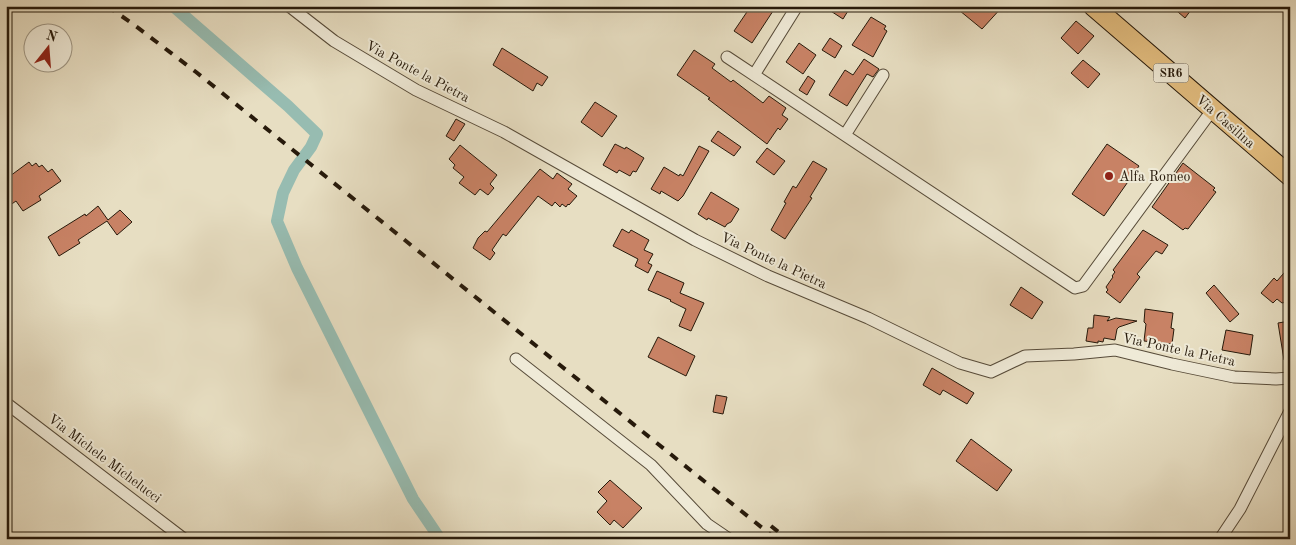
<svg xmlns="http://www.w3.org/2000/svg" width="1296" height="545" font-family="'Old Standard TT',serif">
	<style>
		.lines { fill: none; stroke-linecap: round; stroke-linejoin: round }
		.canal { stroke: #97bcb1; stroke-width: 12 }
		.building { fill: #c88265; stroke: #271a0b }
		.minor-casing { stroke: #574b39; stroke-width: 13 }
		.primary-casing { stroke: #271a0b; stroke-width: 21 }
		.minor { stroke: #efead7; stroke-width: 11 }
		.primary { stroke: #e4bf81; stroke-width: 19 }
		.rail { stroke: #271a0b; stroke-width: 4; stroke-dasharray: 9 9; stroke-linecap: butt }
		.poi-dot { fill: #8f2418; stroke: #efead7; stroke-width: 2 }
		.labels { text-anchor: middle; stroke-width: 4; stroke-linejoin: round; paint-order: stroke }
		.shield { fill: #efead7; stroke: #635848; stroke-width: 1 }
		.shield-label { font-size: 12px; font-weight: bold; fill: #271a0b }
		.street-label { font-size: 14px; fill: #271a0b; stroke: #efead7 }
		.poi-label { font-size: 14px; fill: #271a0b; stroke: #efead7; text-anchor: start }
	</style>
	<rect width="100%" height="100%" fill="#e7dec2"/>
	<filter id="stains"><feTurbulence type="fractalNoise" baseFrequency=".004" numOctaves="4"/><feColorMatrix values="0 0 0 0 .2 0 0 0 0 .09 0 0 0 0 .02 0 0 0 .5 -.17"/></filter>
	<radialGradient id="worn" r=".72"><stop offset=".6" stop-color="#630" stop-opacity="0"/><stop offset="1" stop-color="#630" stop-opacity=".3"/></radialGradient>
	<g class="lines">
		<!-- canal -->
		<path class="canal" d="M 173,6 L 288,106 L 317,134 L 311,147 L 294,170 L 283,193 L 277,221 L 297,268 L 413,499 L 440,539"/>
	</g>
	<!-- building -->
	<path class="building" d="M 751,6 L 765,6 L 773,11 L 752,43 L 734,31 Z
		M 823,6 L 851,6 L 843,19 Z
		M 954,6 L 1003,6 L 982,29 Z
		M 1171,6 L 1194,6 L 1185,18 Z
		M 871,17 L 886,26 L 884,29 L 887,31 L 873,57 L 852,45 Z
		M 1076,21 L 1094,36 L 1078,54 L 1061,38 Z
		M 830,38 L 842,46 L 835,58 L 822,50 Z
		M 799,43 L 816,55 L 803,74 L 786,62 Z
		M 502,48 L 548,77 L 542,86 L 537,83 L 533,91 L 493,65 Z
		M 694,50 L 715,64 L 712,68 L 731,82 L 733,80 L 763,103 L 769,96 L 786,108 L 782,115 L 788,119 L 780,130 L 778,128 L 767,144 L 708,99 L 710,98 L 677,75 Z
		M 864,59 L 879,69 L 873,77 L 867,74 L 847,106 L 829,95 L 845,70 L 853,75 Z
		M 1083,60 L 1100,74 L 1088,88 L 1071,73 Z
		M 808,76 L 815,81 L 807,95 L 799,90 Z
		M 595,102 L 617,116 L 602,137 L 581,122 Z
		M 456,119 L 465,124 L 454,141 L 446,136 Z
		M 718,131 L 741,147 L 734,156 L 711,141 Z
		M 615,144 L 625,149 L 626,147 L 644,158 L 636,172 L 633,171 L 630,176 L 619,170 L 617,173 L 603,165 Z
		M 1107,144 L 1139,166 L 1104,216 L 1072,194 Z
		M 460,145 L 497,175 L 490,184 L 494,188 L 488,195 L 480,189 L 475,195 L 459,183 L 464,177 L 453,168 L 455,165 L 449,159 Z
		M 699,146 L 709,151 L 683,196 L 678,201 L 661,191 L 660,194 L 651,189 L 664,167 L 679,176 L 680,174 L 683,176 Z
		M 767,148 L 785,161 L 774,175 L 756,162 Z
		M 813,161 L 827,169 L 810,197 L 812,198 L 785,239 L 771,230 L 786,203 L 784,202 L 793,186 L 796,188 Z
		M 29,162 L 32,166 L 36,163 L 39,167 L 42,165 L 48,172 L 52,169 L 61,181 L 39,196 L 41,200 L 23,211 L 16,201 L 6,208 L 6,179 Z
		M 1183,163 L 1215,188 L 1213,190 L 1216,192 L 1188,229 L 1185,228 L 1183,230 L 1152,207 Z
		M 540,169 L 553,179 L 557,173 L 572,184 L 568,189 L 577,196 L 569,205 L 568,204 L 566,207 L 562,204 L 560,207 L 555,202 L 552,206 L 538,196 L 506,236 L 503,234 L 492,250 L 495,253 L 490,260 L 473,248 L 478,238 L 485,231 L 487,232 Z
		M 711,192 L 739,209 L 731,222 L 727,224 L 725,227 L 708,218 L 707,220 L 698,214 Z
		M 98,206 L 108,220 L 120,210 L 132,222 L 117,235 L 107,221 L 78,240 L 80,243 L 59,256 L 48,237 L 85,214 L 86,216 Z
		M 622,229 L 629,233 L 631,230 L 649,240 L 644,250 L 653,254 L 648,263 L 652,265 L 648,273 L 635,266 L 638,259 L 613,246 Z
		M 1143,230 L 1168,245 L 1162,254 L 1156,251 L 1137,274 L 1140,277 L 1120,303 L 1106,292 L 1108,290 L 1106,287 L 1113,277 L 1112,276 L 1115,272 L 1113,270 Z
		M 1290,266 L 1290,301 L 1282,303 L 1277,299 L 1273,303 L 1261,293 L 1274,278 L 1277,281 Z
		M 657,271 L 684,283 L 680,293 L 704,303 L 691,331 L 679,326 L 686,309 L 670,301 L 671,300 L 648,290 Z
		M 1214,285 L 1239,314 L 1230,322 L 1206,293 Z
		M 1021,287 L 1043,302 L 1032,319 L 1010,305 Z
		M 1145,309 L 1173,313 L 1171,328 L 1174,329 L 1172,344 L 1144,341 L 1146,324 L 1144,322 Z
		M 1094,315 L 1110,317 L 1107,321 L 1116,318 L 1137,321 L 1119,327 L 1117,329 L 1115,340 L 1104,338 L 1103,342 L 1098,341 L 1098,343 L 1086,341 L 1088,328 L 1093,328 Z
		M 1290,321 L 1290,359 L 1284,360 L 1278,323 Z
		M 1226,330 L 1253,335 L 1250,355 L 1222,350 Z
		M 658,337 L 695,356 L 686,376 L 648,357 Z
		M 932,368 L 974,393 L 967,404 L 943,390 L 940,395 L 923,385 Z
		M 716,395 L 727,397 L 723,414 L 713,412 Z
		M 971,439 L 1012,470 L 997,491 L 956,461 Z
		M 610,480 L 642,508 L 623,528 L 614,520 L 610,525 L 597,512 L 607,501 L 598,492 Z"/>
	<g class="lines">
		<defs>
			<path id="minor" d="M 289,6 L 334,41 L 416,90 L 504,132 L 695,240 L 768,276 L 868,318 L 960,363 L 991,372 L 1025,356 L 1074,354 L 1115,350 L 1172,364 L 1234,377 L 1276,379 L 1290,378
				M 727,57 L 1075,288 L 1083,286 L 1213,109
				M 754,75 L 797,6
				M 845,135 L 883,75
				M 516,359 L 651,465 L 707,524 L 729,539
				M 6,403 L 184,539
				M 1220,539 L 1240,509 L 1290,411"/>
			<path id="primary" d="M 1093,6 L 1290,176"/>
		</defs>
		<!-- minor casing -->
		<use href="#minor" class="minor-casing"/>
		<!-- primary casing -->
		<use href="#primary" class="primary-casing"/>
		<!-- minor -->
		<use href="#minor" class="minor"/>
		<!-- primary -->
		<use href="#primary" class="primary"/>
		<!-- rail -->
		<path class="rail" d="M 107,6 L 133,24 L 196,72 L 776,539
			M 771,526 L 787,539"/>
	</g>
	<!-- markers -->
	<circle class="poi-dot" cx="1109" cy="176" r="5"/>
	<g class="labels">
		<!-- shield labels -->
		<rect class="shield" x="1153.5" y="63.5" width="35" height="19" rx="4"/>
		<g class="shield-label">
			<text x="1171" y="77">SR6</text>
		</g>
		<!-- street labels -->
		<g class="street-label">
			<text transform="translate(418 71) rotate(28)" y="5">Via Ponte la Pietra</text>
			<text transform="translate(1226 121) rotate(41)" y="5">Via Casilina</text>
			<text transform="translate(774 260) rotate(25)" y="5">Via Ponte la Pietra</text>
			<text transform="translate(1179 349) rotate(12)" y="5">Via Ponte la Pietra</text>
			<text transform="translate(105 458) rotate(37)" y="5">Via Michele Michelucci</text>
		</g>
		<!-- poi labels -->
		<g class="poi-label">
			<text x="1119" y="181">Alfa Romeo</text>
		</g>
	</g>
	<!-- margin -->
	<rect width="1296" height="545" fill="none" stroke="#e7dec2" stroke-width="25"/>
	<rect x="8" y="8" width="1281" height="530" fill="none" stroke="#271a0b" stroke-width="2.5"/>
	<rect x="12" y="12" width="1271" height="520" fill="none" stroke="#271a0b"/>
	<!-- north arrow -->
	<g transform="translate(48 48) rotate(17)"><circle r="24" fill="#efead7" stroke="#9f9785"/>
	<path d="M0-4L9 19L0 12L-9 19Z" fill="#8f2418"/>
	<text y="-8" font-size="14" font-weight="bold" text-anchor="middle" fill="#271a0b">N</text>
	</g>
	<rect width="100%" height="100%" filter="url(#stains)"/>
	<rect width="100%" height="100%" fill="url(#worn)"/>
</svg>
